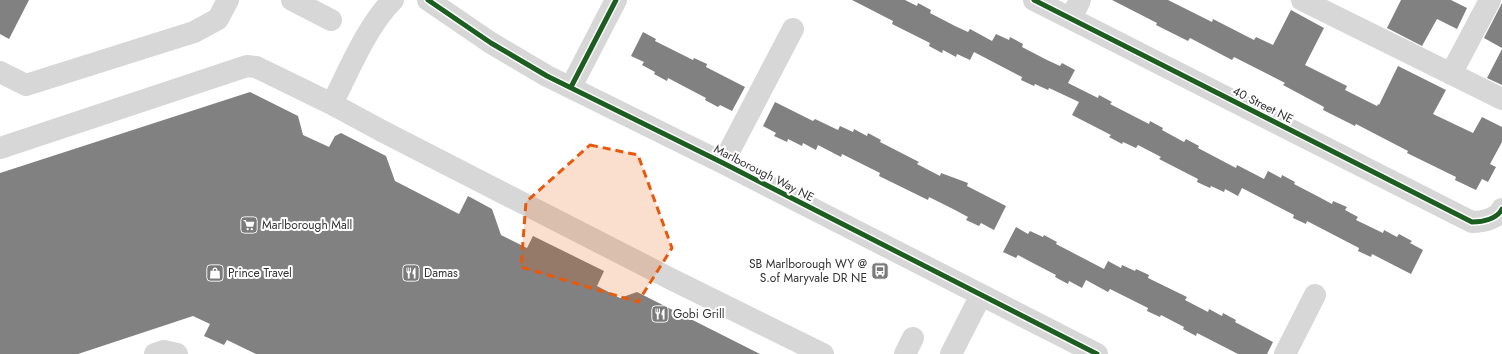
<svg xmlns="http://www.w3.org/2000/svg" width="1502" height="354" font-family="Jost,sans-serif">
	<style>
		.building { fill: #818181 }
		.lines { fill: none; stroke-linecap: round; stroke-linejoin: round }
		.minor { stroke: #d7d7d7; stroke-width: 22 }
		.cycleway-casing { stroke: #fff; stroke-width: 8 }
		.cycleway { stroke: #1b5e20; stroke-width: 5 }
		.marked { fill: #e8590c; fill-opacity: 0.2; stroke: #e8590c; stroke-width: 3; stroke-dasharray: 8 5; stroke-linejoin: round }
		.labels { text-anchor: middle; stroke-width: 4; stroke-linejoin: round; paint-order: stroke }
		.street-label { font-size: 12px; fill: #333; stroke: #fff }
		.poi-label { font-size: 12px; fill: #333; stroke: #fff; text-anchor: start }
	</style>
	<rect width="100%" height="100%" fill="#fff"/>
	<!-- building -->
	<path class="building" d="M 0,0 L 29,0 L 9,39 L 0,34 Z
		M 852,0 L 905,0 L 917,6 L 918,3 L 931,10 L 930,13 L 955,26 L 968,32 L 970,29 L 992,41 L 996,34 L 1009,40 L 1010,37 L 1023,44 L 1022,47 L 1047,60 L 1060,66 L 1062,63 L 1075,70 L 1068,83 L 1098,98 L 1099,95 L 1112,102 L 1110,104 L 1149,124 L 1150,121 L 1163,128 L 1162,130 L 1184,142 L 1186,139 L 1199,146 L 1198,148 L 1236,168 L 1237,165 L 1264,179 L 1268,171 L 1281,178 L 1282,175 L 1295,182 L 1294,184 L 1319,197 L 1332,204 L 1333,201 L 1347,207 L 1345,210 L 1358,217 L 1356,220 L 1383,233 L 1384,230 L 1397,237 L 1399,234 L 1412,241 L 1410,243 L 1423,250 L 1411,274 L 1372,254 L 1371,257 L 1358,251 L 1359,248 L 1307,221 L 1306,224 L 1293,218 L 1294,215 L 1242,188 L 1238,196 L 1225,189 L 1224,192 L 1211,186 L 1210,188 L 1197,182 L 1198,179 L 1159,159 L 1161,157 L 1138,145 L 1136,148 L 1123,142 L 1122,144 L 1109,137 L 1111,135 L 1072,115 L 1079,102 L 1049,88 L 1048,90 L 1035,84 L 1034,86 L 1021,80 L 1022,77 L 974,52 L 970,60 L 957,54 L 956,57 L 943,50 L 942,53 L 929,46 L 930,43 L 892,24 L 893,21 Z
		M 1112,0 L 1168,0 L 1212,22 L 1213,19 L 1254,40 L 1256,37 L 1273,45 L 1291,10 L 1324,28 L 1305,65 L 1347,86 L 1345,90 L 1377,106 L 1378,104 L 1379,105 L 1398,66 L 1446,90 L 1433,114 L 1473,133 L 1482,117 L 1502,127 L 1502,142 L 1490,164 L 1496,167 L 1488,182 L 1482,179 L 1476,190 L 1455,180 L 1456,177 L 1407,153 L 1408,151 L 1356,124 L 1355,126 L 1323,110 L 1324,107 L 1283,85 L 1285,83 L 1234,57 L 1232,60 L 1190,38 L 1188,41 L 1156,25 L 1157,23 Z
		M 1401,0 L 1451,0 L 1467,8 L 1457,29 L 1437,19 L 1422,46 L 1387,28 Z
		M 1502,3 L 1502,48 L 1484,38 Z
		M 643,32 L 656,39 L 655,41 L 693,60 L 694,58 L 707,64 L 706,67 L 745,87 L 732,111 L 720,105 L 718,107 L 705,100 L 706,98 L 668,78 L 667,81 L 654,74 L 655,72 L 642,65 L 644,62 L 631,56 Z
		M 1502,49 L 1502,85 L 1487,78 Z
		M 250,92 L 298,116 L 303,135 L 329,147 L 335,136 L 341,133 L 386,156 L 395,181 L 459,214 L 468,196 L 492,209 L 501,235 L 527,248 L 533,236 L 604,271 L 597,286 L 620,298 L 637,292 L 760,354 L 256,354 L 227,340 L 224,345 L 204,336 L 210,324 L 193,316 L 78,354 L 0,354 L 0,173 Z
		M 775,102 L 813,121 L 815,119 L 838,130 L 840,126 L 853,132 L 854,129 L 867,136 L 868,133 L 881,140 L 880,142 L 919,162 L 917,164 L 940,176 L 941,173 L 968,183 L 967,186 L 1006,206 L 994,230 L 981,223 L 979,226 L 966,220 L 968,217 L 955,210 L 929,197 L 928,200 L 879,176 L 880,173 L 842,154 L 841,157 L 818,145 L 816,150 L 803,143 L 802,146 L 788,139 L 787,142 L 774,136 L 776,133 L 763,126 Z
		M 1016,227 L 1028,234 L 1030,231 L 1043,237 L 1044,235 L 1057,242 L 1056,244 L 1104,269 L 1108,261 L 1121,268 L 1122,265 L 1135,271 L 1136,269 L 1149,275 L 1148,278 L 1187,297 L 1185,300 L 1208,312 L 1209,309 L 1222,316 L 1223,313 L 1236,320 L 1235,322 L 1273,342 L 1267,354 L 1238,354 L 1197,333 L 1196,336 L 1183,329 L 1184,327 L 1161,315 L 1160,317 L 1147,311 L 1148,308 L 1110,289 L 1108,292 L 1086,280 L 1082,288 L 1069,281 L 1068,284 L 1055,277 L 1056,275 L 1031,262 L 1018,255 L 1016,258 L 1003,252 Z"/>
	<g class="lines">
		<!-- minor -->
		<path class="minor" d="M 292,0 L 331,20
			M 428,0 L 491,43 L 547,76 L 723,163 L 1097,354
			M 1034,0 L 1472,222 C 1483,222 1497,219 1502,209
			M 1302,0 L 1502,99
			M 1071,18 L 1080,0
			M 0,72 L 26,85 L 194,32 L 218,19 L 228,0
			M 1451,74 L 1490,0
			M 571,87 L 616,0
			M 332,104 C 348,72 368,24 393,0
			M 0,148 L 247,66 L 256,67 L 332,104 L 382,131 L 673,280 L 823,354
			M 723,163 L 793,29
			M 155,354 L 164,351 L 177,354
			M 905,354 L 913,338
			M 951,354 L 981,295
			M 1285,354 L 1315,295"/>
		<defs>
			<path id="cycleway" d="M 428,0 L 491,43 L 547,76 L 723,163 L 1097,354
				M 1034,0 L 1472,222 C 1483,222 1497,219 1502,209
				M 571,87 L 616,0"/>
		</defs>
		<!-- cycleway casing -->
		<use href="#cycleway" class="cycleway-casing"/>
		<!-- cycleway -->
		<use href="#cycleway" class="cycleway"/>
	</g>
	<!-- marked area -->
	<path class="marked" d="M 590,145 L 638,155 L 672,248 L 638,302 L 521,267 L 526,202 Z"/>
	<!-- icons -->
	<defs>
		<symbol id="supermarket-square" viewBox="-11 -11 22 22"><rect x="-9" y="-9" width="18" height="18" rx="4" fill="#7a7a7a" stroke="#fff"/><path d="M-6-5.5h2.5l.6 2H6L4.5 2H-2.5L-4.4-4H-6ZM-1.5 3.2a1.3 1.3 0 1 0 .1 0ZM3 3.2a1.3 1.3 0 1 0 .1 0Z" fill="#fff"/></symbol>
		<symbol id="bus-square" viewBox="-11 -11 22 22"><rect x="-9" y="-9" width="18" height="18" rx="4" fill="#7a7a7a" stroke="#fff"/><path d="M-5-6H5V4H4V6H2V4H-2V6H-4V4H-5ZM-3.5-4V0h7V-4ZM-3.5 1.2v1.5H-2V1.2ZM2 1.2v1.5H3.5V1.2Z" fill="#fff"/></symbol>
		<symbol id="shop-square" viewBox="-11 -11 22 22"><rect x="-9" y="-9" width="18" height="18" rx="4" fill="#7a7a7a" stroke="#fff"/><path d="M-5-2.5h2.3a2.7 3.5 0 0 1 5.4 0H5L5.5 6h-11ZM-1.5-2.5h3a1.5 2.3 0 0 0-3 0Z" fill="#fff"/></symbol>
		<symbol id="restaurant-square" viewBox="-11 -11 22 22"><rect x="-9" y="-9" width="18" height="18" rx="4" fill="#7a7a7a" stroke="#fff"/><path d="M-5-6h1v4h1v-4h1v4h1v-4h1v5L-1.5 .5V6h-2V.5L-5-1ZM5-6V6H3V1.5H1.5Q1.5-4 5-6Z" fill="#fff"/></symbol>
	</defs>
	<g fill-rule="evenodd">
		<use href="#supermarket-square" x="239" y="215" width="20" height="20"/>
		<use href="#bus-square" x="870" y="261" width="20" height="20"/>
		<use href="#shop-square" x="205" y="263" width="20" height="20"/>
		<use href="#restaurant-square" x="401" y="263" width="20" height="20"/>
		<use href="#restaurant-square" x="650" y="304" width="20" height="20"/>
	</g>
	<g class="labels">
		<!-- street labels -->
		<g class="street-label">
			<text transform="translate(1263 105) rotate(27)" y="4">40 Street NE</text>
			<text transform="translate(764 173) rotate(27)" y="4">Marlborough Way NE</text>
		</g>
		<!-- poi labels -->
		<g class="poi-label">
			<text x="262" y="229">Marlborough Mall</text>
			<text x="867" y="268" text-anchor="end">SB Marlborough WY @<tspan x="867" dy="14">S.of Maryvale DR NE</tspan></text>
			<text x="228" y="277">Prince Travel</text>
			<text x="424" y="277">Damas</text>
			<text x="673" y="318">Gobi Grill</text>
		</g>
	</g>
</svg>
